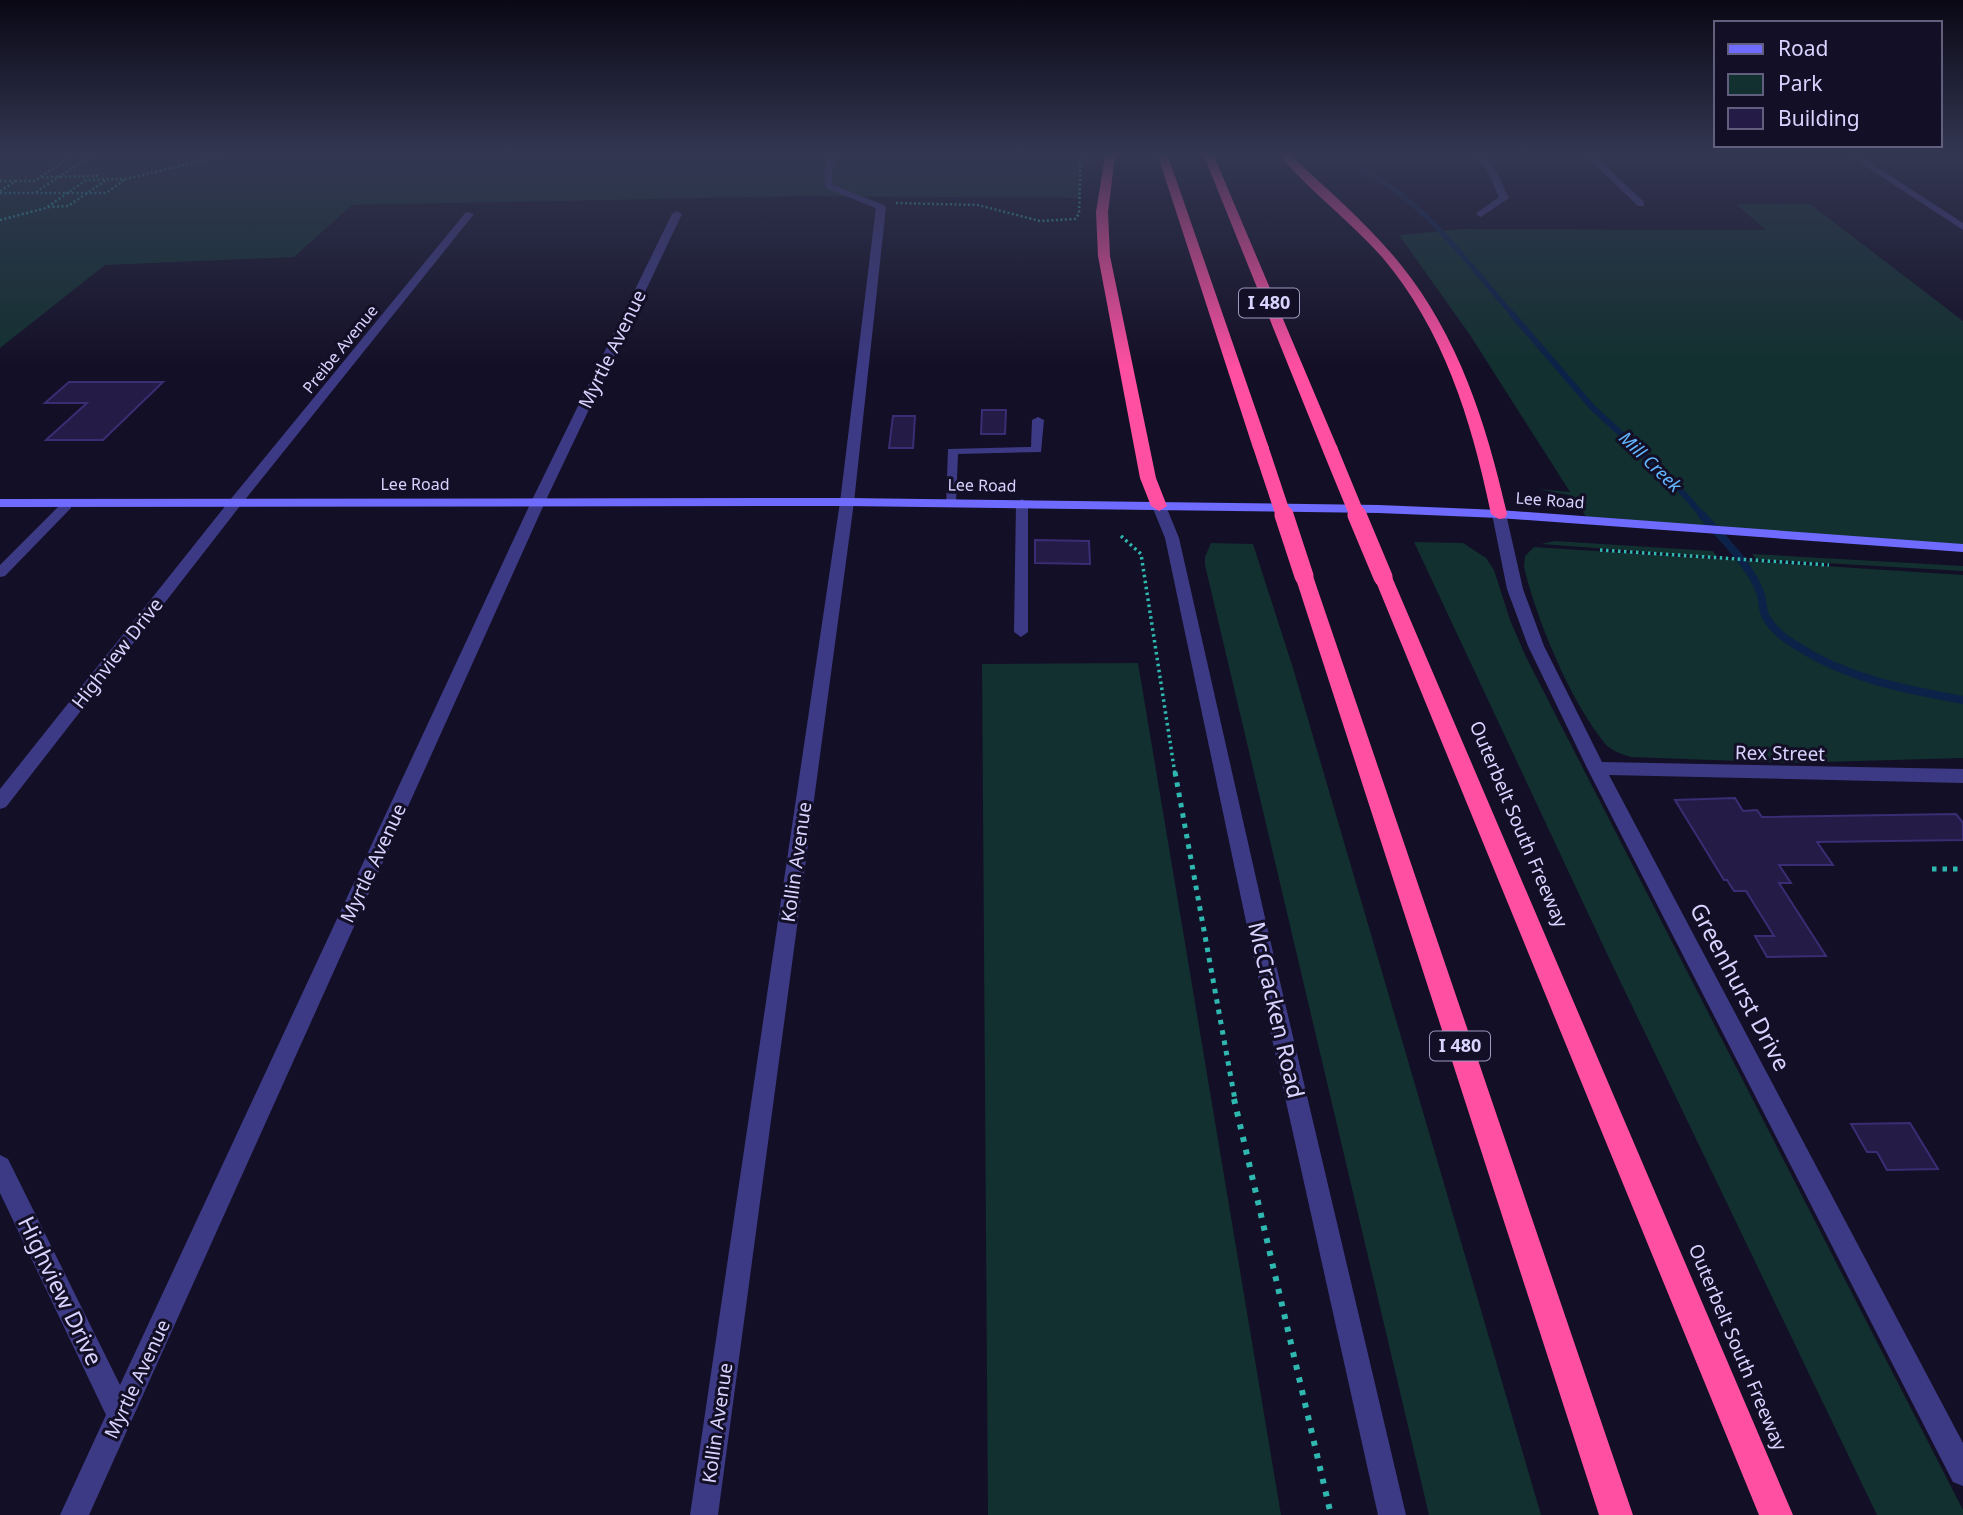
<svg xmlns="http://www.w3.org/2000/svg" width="1963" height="1515" font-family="'Noto Sans',sans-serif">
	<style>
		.green { fill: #12302f }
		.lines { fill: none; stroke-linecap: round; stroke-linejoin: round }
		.stream-far2 { stroke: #0c2248; stroke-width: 5 }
		.stream-far1 { stroke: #0c2248; stroke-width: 6 }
		.stream { stroke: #0c2248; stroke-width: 8 }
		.building { fill: #241b47; stroke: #3b2d73; stroke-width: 2 }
		.path-far3 { stroke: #2fb8b0; stroke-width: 2.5; stroke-dasharray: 2 2.5; stroke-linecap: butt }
		.path-far2 { stroke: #2fb8b0; stroke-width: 3.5; stroke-dasharray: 2.5 3.5; stroke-linecap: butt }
		.path-far1 { stroke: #2fb8b0; stroke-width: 5; stroke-dasharray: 4.5 6; stroke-linecap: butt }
		.path { stroke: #2fb8b0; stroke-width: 6; stroke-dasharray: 5 8; stroke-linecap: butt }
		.service { fill: #3d3a85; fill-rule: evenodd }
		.minor { fill: #3d3a85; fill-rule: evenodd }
		.tertiary { fill: #3d3a85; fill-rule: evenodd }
		.secondary { fill: #6f6bff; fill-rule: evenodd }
		.motorway { fill: #ff4fa3; fill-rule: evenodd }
		.motorway-bridge-far1 { stroke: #ff4fa3; stroke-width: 15 }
		.motorway-bridge { stroke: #ff4fa3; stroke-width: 19 }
		.labels { text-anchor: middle; stroke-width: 6; stroke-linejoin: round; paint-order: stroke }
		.far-street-label { font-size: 16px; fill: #d9d4ff; stroke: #130f26 }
		.shield { fill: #130f26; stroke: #9e99be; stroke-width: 2 }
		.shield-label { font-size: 18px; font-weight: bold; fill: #d9d4ff }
		.far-water-label { font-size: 18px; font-style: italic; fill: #62b6ff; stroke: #130f26 }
		.street-label { font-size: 19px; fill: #d9d4ff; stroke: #130f26 }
		.near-street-label { font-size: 23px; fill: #d9d4ff; stroke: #130f26 }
	</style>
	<rect width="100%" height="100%" fill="#130f26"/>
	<!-- green -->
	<path class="green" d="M 0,156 L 1081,156 L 1080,198 L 802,196 L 352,205 L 294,257 L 105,265 L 0,348 Z
		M 1736,204 L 1810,204 L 1963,321 L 1963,548 L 1588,520 L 1573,496 L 1538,489 L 1570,492 L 1470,335 L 1399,235 L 1463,229 L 1766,230 Z
		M 1555,541 L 1713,551 L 1717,557 L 1541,544 Z
		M 1414,542 L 1463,543 L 1486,558 L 1494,570 L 1510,620 L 1526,657 L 1963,1510 L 1963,1515 L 1877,1515 L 1609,958 Z
		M 1211,543 L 1253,544 L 1293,668 L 1541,1515 L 1429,1515 L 1205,565 L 1205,557 Z
		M 1534,547 L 1963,575 L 1963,758 L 1790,763 L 1631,757 C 1621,754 1609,750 1603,741 C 1570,700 1536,618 1524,567 L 1525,556 Z
		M 1752,554 L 1963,566 L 1963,571 L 1756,559 Z
		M 1138,663 L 1281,1515 L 988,1515 L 982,664 Z"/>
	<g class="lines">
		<!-- stream-far2 -->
		<path class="stream-far2" d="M 1359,170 C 1418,193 1472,268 1513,315"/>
		<!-- stream-far1 -->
		<path class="stream-far1" d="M 1512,314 L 1592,407 L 1675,484 L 1704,517"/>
		<!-- stream -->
		<path class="stream" d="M 1702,515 C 1723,539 1748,562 1760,592 C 1763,600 1762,610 1766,617 C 1773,630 1785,639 1797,646 C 1848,679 1904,689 1963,700"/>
	</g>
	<!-- building -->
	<path class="building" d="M 69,382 L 163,382 L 103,440 L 46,440 L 87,403 L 45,403 Z
		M 982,410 L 1006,410 L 1005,434 L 981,434 Z
		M 893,416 L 915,416 L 913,448 L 889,448 Z
		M 1035,540 L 1089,541 L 1090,564 L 1035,563 Z
		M 1735,798 L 1743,811 L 1757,810 L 1762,817 L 1956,814 L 1963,823 L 1963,840 L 1817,842 L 1833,865 L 1779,865 L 1791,883 L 1779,883 L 1826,956 L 1767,957 L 1755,936 L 1774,936 L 1746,891 L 1734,891 L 1727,880 L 1724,880 L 1675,800 Z
		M 1910,1123 L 1938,1169 L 1887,1170 L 1877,1152 L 1867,1152 L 1851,1124 Z"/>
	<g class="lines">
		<!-- path-far3 -->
		<path class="path-far3" d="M 42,177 L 100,176
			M 0,181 L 16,181
			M 0,191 L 16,181 L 35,181 L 70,156
			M 36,192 L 91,156
			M 0,193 L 106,193 L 124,180
			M 896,203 L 978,205 L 1040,221 L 1075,219 L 1079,214 L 1081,156
			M 48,207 L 68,206 L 105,181
			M 0,220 L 46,208 L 86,180 L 126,179 L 222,156"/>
		<!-- path-far2 -->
		<path class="path-far2" d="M 1121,536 L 1141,554 L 1175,774
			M 1600,550 L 1829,565"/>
		<!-- path-far1 -->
		<path class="path-far1" d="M 1175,772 L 1235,1100
			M 1932,869 L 1963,869"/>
		<!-- path -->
		<path class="path" d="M 1234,1099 L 1331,1515"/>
		<!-- service -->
		<path class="service" d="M 829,156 L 837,156 L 832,174 L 833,185 L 884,205 L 884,209 L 878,209 L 826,188 L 824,174 Z
			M 1038,417 L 1044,420 L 1041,452 L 958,454 L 956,503 L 950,507 L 946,506 L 948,449 L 1031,447 L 1032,420 Z
			M 1022,499 L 1028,503 L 1028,632 L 1021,637 L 1014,632 L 1016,503 Z
			M 67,501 L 71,502 L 71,508 L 5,576 L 0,577 L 0,565 L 63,502 Z"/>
		<!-- minor -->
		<path class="minor" d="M 1475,156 L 1484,156 L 1496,171 L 1509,198 L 1481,217 L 1476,214 L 1478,212 L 1499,197 L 1488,172 Z
			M 1586,156 L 1595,156 L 1644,202 L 1644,206 L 1638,206 Z
			M 881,204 L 886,207 L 854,502 L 718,1515 L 690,1515 L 840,502 L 876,207 Z
			M 677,211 L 682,214 L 546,500 L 89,1515 L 60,1515 L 106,1415 L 0,1193 L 0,1155 L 8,1159 L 120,1385 L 532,500 L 672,214 Z
			M 466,212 L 474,214 L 240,506 L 6,807 L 0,809 L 0,789 L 230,500 Z
			M 1499,510 L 1506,514 L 1523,589 L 1544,646 L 1602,762 L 1963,769 L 1963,783 L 1609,775 L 1963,1443 L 1963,1486 L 1953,1482 L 1587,768 L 1528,646 L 1507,589 L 1492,514 Z"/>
		<!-- tertiary -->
		<path class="tertiary" d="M 1850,156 L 1860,156 L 1963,223 L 1963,230 Z
			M 1159,502 L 1166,506 L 1179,538 L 1268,931 L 1406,1515 L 1378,1515 L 1248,931 L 1165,538 L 1152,506 Z"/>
		<!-- secondary -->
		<path class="secondary" d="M 847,498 L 1379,505 L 1499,510 L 1963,544 L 1963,552 L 1499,518 L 1379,513 L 847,506 L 0,507 L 0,499 Z"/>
		<!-- motorway -->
		<path class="motorway" d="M 1105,156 L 1115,156 L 1108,212 L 1110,256 L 1156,478 L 1167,506 L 1159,511 L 1151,506 L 1140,478 L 1098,256 L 1096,212 Z
			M 1158,156 L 1168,156 L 1269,448 L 1266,451 L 1256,451 L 1253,448 Z
			M 1204,156 L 1214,156 L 1338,449 L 1335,452 L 1325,452 L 1322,449 Z
			M 1280,156 L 1291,156 C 1329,191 1369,225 1401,265 C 1459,337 1487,426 1507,514 L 1505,518 L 1499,519 L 1491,514 C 1472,422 1444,330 1382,257 C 1350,221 1311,192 1280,156 Z
			M 1304,570 L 1313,576 L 1633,1515 L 1599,1515 L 1295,576 Z
			M 1383,571 L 1392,577 L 1793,1515 L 1759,1515 L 1374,577 Z"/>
		<!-- motorway-bridge-far1 -->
		<path class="motorway-bridge-far1" d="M 1261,448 L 1284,517
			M 1330,449 L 1358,517"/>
		<!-- motorway-bridge -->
		<path class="motorway-bridge" d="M 1284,515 L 1304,576
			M 1357,515 L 1383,577"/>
	</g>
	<!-- sky -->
	<linearGradient id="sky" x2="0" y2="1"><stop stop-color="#0a0815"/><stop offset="0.42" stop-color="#333752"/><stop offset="1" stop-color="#333752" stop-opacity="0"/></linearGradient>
	<rect width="1963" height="368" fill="url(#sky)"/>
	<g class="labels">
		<!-- far-street labels -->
		<g class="far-street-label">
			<text transform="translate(340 349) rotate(-51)" y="6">Preibe Avenue</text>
			<text x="415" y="490">Lee Road</text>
			<text transform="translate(982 485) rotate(1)" y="6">Lee Road</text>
			<text transform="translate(1550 500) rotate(4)" y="6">Lee Road</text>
		</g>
		<!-- shield labels -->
		<g class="shield">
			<rect x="1239" y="288.5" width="60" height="29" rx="5"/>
			<rect x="1430" y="1031.5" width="60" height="29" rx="5"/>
		</g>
		<g class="shield-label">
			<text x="1269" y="309">I 480</text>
			<text x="1460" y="1052">I 480</text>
		</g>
		<!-- far-water labels -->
		<g class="far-water-label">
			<text transform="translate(1650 462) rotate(44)" y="6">Mill Creek</text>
		</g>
		<!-- street labels -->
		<g class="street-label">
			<text transform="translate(612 349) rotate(-64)" y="7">Myrtle Avenue</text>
			<text transform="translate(117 653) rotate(-52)" y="7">Highview Drive</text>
			<text transform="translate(1780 753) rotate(1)" y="7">Rex Street</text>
			<text transform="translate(1519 824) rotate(67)" y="7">Outerbelt South Freeway</text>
			<text transform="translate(796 862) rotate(-82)" y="7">Kollin Avenue</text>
			<text transform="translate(373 863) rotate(-65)" y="7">Myrtle Avenue</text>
			<text transform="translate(1738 1347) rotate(67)" y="7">Outerbelt South Freeway</text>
			<text transform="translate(137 1379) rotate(-65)" y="7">Myrtle Avenue</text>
			<text transform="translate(717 1423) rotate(-82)" y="7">Kollin Avenue</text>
		</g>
		<!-- near-street labels -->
		<g class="near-street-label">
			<text transform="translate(1740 987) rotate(62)" y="8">Greenhurst Drive</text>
			<text transform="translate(1276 1010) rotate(77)" y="8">McCracken Road</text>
			<text transform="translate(60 1291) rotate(64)" y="8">Highview Drive</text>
		</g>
	</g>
	<!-- legend -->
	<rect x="1714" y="21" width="228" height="126" fill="#130f26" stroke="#625e7d" stroke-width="2"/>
	<rect x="1728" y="44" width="35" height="10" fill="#6f6bff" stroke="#625e7d" stroke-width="2"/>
	<text x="1778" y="56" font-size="21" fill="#d9d4ff">Road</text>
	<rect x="1728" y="74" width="35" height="21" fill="#12302f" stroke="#625e7d" stroke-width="2"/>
	<text x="1778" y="91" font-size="21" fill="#d9d4ff">Park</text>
	<rect x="1728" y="108" width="35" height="21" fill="#241b47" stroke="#625e7d" stroke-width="2"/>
	<text x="1778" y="126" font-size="21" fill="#d9d4ff">Building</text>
</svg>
